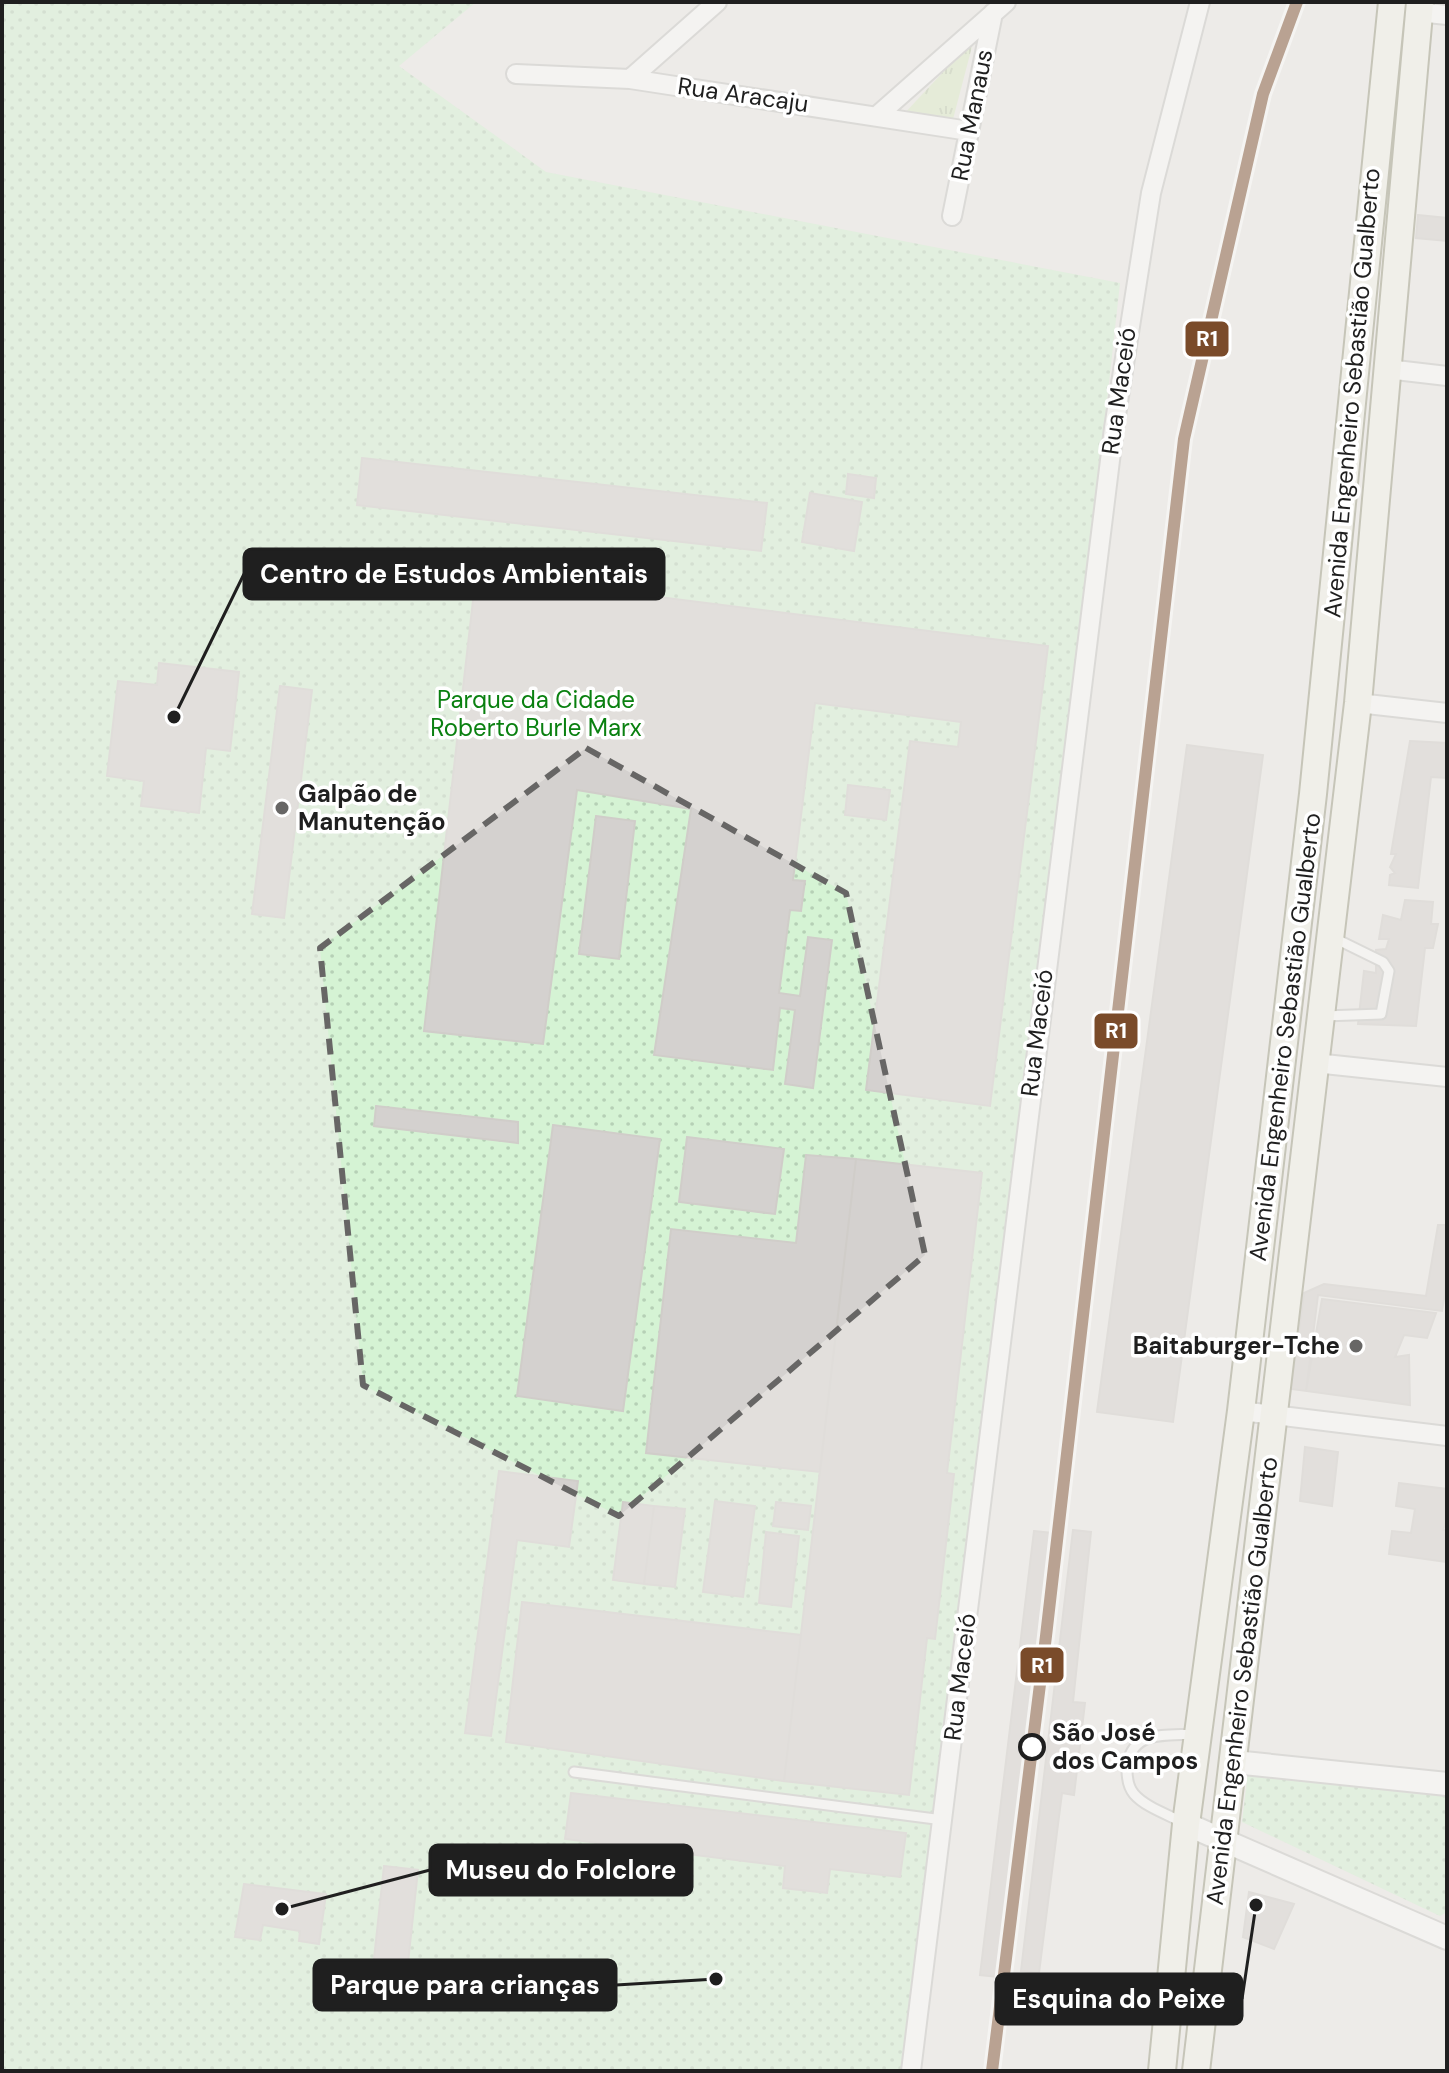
<svg xmlns="http://www.w3.org/2000/svg" width="1449" height="2073" font-family="'DM Sans',sans-serif">
	<style>
		.grass { fill: url(#grass-tufts) }
		.park { fill: url(#park-dots) }
		.building { fill: #d4d1cf; stroke: #d0cdc9; stroke-width: 2 }
		.lines { fill: none; stroke-linecap: round; stroke-linejoin: round }
		.service-casing { stroke: #c6c5c4; stroke-width: 13 }
		.minor-casing { stroke: #c6c5c4; stroke-width: 22 }
		.tertiary-casing { stroke: #c6c5c4; stroke-width: 26 }
		.secondary-casing { stroke: #97977f; stroke-width: 30 }
		.service { stroke: #fcfcfc; stroke-width: 9 }
		.minor { stroke: #fcfcfc; stroke-width: 18 }
		.tertiary { stroke: #fcfcfc; stroke-width: 22 }
		.secondary { stroke: #f4f4eb; stroke-width: 26 }
		.rail-1-casing { stroke: #fff; stroke-width: 18 }
		.rail-1 { stroke: #7a4b2a; stroke-width: 12 }
		.marked { fill: none; stroke: #676665; stroke-width: 6; stroke-dasharray: 16 10; stroke-linejoin: round }
		.poi-dot { fill: #676665; stroke: #fff; stroke-width: 3 }
		.stop-dot { fill: #fff; stroke: #1f1f1f; stroke-width: 4 }
		.labels { text-anchor: middle; stroke-width: 7; stroke-linejoin: round; paint-order: stroke }
		.street-label { font-size: 24px; fill: #1f1f1f; stroke: #fff }
		.park-label { font-size: 24px; fill: #0a8010; stroke: #fff }
		.poi-label { font-size: 24px; font-weight: bold; fill: #1f1f1f; stroke: #fff; text-anchor: start }
		.stop-label { font-size: 24px; font-weight: bold; fill: #1f1f1f; stroke: #fff; text-anchor: start }
		.leader { fill: none; stroke: #1f1f1f; stroke-width: 3 }
		.callout-dot { fill: #1f1f1f; stroke: #fff; stroke-width: 3 }
		.callout { fill: #1f1f1f; stroke: #1f1f1f; stroke-width: 3 }
		.callout-label { font-size: 26px; text-anchor: middle; font-weight: bold; fill: #fff }
		.line-badge { stroke: #fff; stroke-width: 3 }
		.badge-label { font-size: 22px; text-anchor: middle; font-weight: bold; fill: #fff }
	</style>
	<defs>
		<pattern id="grass-tufts" width="24" height="20" patternUnits="userSpaceOnUse" patternTransform="scale(2)"><rect width="24" height="20" fill="#dbebc6"/><path d="M3 7l-1-3M5 7V3M7 7l1-3M15 17l-1-3M17 17v-4M19 17l1-3" fill="none" stroke="#bcc9aa"/></pattern>
		<pattern id="park-dots" width="8" height="8" patternUnits="userSpaceOnUse" patternTransform="scale(2)"><rect width="8" height="8" fill="#d5f3d4"/><path d="M2 2h.1M6 6h.1" fill="none" stroke="#b6d0b6" stroke-width="1.8" stroke-linecap="round"/></pattern>
	</defs>
	<rect width="100%" height="100%" fill="#edebe8"/>
	<!-- grass -->
	<path class="grass" d="M 974,39 L 952,123 L 902,116 Z"/>
	<!-- park -->
	<path class="park" d="M 2,2 L 476,2 L 399,66 L 546,172 L 1120,283 L 1025,1145 L 904,2071 L 2,2071 Z
		M 1248,1772 L 1447,1790 L 1447,1912 L 1440,1916 L 1242,1822 Z"/>
	<!-- building -->
	<path class="building" d="M 1418,215 L 1447,218 L 1447,241 L 1416,238 Z
		M 362,458 L 767,503 L 761,551 L 357,505 Z
		M 848,474 L 876,478 L 874,498 L 846,494 Z
		M 810,493 L 862,502 L 854,551 L 802,542 Z
		M 476,574 L 1048,646 L 990,1106 L 866,1090 L 910,741 L 958,747 L 961,722 L 815,703 L 793,880 L 805,881 L 801,911 L 790,910 L 779,993 L 800,996 L 808,937 L 832,940 L 813,1088 L 785,1084 L 795,1010 L 780,1008 L 773,1070 L 654,1055 L 691,809 L 577,790 L 543,1044 L 424,1031 Z
		M 159,663 L 239,672 L 230,751 L 206,748 L 199,813 L 141,806 L 144,781 L 107,776 L 118,681 L 157,685 Z
		M 280,686 L 312,690 L 284,918 L 252,914 Z
		M 1410,741 L 1447,743 L 1447,778 L 1431,777 L 1418,888 L 1389,885 L 1390,875 L 1395,873 L 1390,867 L 1396,854 L 1391,854 Z
		M 1187,745 L 1263,755 L 1173,1422 L 1097,1412 Z
		M 848,785 L 890,790 L 886,820 L 845,815 Z
		M 596,816 L 635,821 L 619,959 L 579,954 Z
		M 1405,900 L 1433,902 L 1431,924 L 1438,924 L 1433,948 L 1425,948 L 1416,1026 L 1358,1024 L 1364,971 L 1376,973 L 1376,950 L 1386,949 L 1389,939 L 1379,939 L 1383,915 L 1401,920 Z
		M 376,1106 L 518,1122 L 518,1143 L 374,1126 Z
		M 553,1125 L 660,1139 L 623,1411 L 517,1396 Z
		M 687,1137 L 784,1149 L 775,1214 L 679,1202 Z
		M 806,1155 L 856,1159 L 820,1472 L 646,1453 L 671,1229 L 796,1243 Z
		M 856,1159 L 982,1173 L 947,1473 L 954,1474 L 935,1639 L 927,1638 L 909,1795 L 784,1781 Z
		M 1438,1225 L 1447,1225 L 1447,1281 L 1442,1311 L 1318,1295 L 1306,1391 L 1291,1389 L 1304,1293 L 1324,1284 L 1426,1296 Z
		M 1322,1299 L 1436,1313 L 1427,1338 L 1404,1335 L 1395,1357 L 1409,1355 L 1410,1405 L 1306,1391 Z
		M 1305,1447 L 1338,1452 L 1332,1506 L 1300,1501 Z
		M 499,1471 L 578,1481 L 569,1547 L 517,1540 L 491,1736 L 465,1733 Z
		M 1399,1483 L 1447,1489 L 1447,1519 L 1443,1530 L 1447,1530 L 1447,1562 L 1389,1554 L 1392,1531 L 1411,1533 L 1415,1509 L 1396,1506 Z
		M 715,1501 L 755,1506 L 743,1597 L 703,1592 Z
		M 623,1502 L 654,1506 L 644,1584 L 613,1580 Z
		M 776,1502 L 811,1506 L 808,1530 L 773,1526 Z
		M 654,1506 L 685,1509 L 675,1587 L 644,1584 Z
		M 1073,1530 L 1091,1532 L 1073,1702 L 1085,1703 L 1074,1795 L 1062,1793 L 1039,1973 L 1021,1971 Z
		M 1034,1531 L 1052,1533 L 998,1977 L 980,1975 Z
		M 766,1532 L 799,1536 L 791,1607 L 759,1603 Z
		M 522,1602 L 801,1635 L 784,1781 L 506,1742 Z
		M 571,1793 L 906,1833 L 900,1877 L 830,1869 L 827,1893 L 783,1888 L 785,1866 L 565,1839 Z
		M 384,1866 L 418,1870 L 407,1972 L 373,1968 Z
		M 244,1884 L 326,1894 L 319,1944 L 299,1941 L 300,1931 L 263,1925 L 260,1940 L 235,1937 Z
		M 1249,1892 L 1294,1904 L 1274,1949 L 1243,1937 Z"/>
	<g class="lines">
		<defs>
			<path id="service" d="M 1324,1016 L 1381,1014 L 1389,971 L 1383,962 L 1332,937
				M 574,1772 L 943,1820
				M 1184,1823 C 1169,1815 1145,1807 1134,1794 C 1129,1788 1127,1778 1127,1770 C 1129,1730 1164,1736 1195,1734"/>
			<path id="minor" d="M 1418,12 L 1447,15
				M 516,74 L 630,79 L 969,131
				M 630,79 L 717,2
				M 878,115 L 1006,2
				M 952,216 L 993,13
				M 1387,369 L 1447,376
				M 1358,703 L 1447,713
				M 1315,1063 L 1447,1077
				M 1241,1411 L 1447,1436
				M 911,2071 L 1114,428 L 1151,193 L 1200,2"/>
			<path id="tertiary" d="M 1234,1762 L 1447,1784
				M 1186,1824 L 1447,1938"/>
			<path id="secondary" d="M 1162,2071 L 1186,1824 L 1241,1411 L 1313,794 L 1392,2
				M 1196,2071 L 1358,703 L 1420,2"/>
		</defs>
		<!-- service casing -->
		<use href="#service" class="service-casing"/>
		<!-- minor casing -->
		<use href="#minor" class="minor-casing"/>
		<!-- tertiary casing -->
		<use href="#tertiary" class="tertiary-casing"/>
		<!-- secondary casing -->
		<use href="#secondary" class="secondary-casing"/>
		<!-- service -->
		<use href="#service" class="service"/>
		<!-- minor -->
		<use href="#minor" class="minor"/>
		<!-- tertiary -->
		<use href="#tertiary" class="tertiary"/>
		<!-- secondary -->
		<use href="#secondary" class="secondary"/>
		<defs>
			<path id="rail-1" d="M 992,2071 L 1046,1636 L 1184,439 L 1263,94 L 1297,2"/>
		</defs>
		<!-- rail-1 casing -->
		<use href="#rail-1" class="rail-1-casing"/>
		<!-- rail-1 -->
		<use href="#rail-1" class="rail-1"/>
	</g>
	<!-- marked area -->
	<path d="M0 0H1449V2073H0ZM 586,748 L 846,893 L 925,1255 L 619,1516 L 363,1385 L 320,948 Z" fill="#edebe8" fill-opacity=".55" fill-rule="evenodd"/>
	<path class="marked" d="M 586,748 L 846,893 L 925,1255 L 619,1516 L 363,1385 L 320,948 Z"/>
	<!-- markers -->
	<g class="poi-dot">
		<circle cx="282" cy="808" r="8"/>
		<circle cx="1356" cy="1346" r="8"/>
	</g>
	<circle class="stop-dot" cx="1032" cy="1747" r="12"/>
	<g class="labels">
		<!-- street labels -->
		<g class="street-label">
			<text transform="translate(743 95) rotate(8)" y="8">Rua Aracaju</text>
			<text transform="translate(972 115) rotate(-79)" y="8">Rua Manaus</text>
			<text transform="translate(1119 391) rotate(-82)" y="8">Rua Maceió</text>
			<text transform="translate(1352 393) rotate(-85)" y="8">Avenida Engenheiro Sebastião Gualberto</text>
			<text transform="translate(1037 1033) rotate(-83)" y="8">Rua Maceió</text>
			<text transform="translate(1285 1037) rotate(-83)" y="8">Avenida Engenheiro Sebastião Gualberto</text>
			<text transform="translate(960 1677) rotate(-83)" y="8">Rua Maceió</text>
			<text transform="translate(1242 1681) rotate(-83)" y="8">Avenida Engenheiro Sebastião Gualberto</text>
		</g>
		<!-- park labels -->
		<g class="park-label">
			<text x="536" y="708">Parque da Cidade<tspan x="536" dy="28">Roberto Burle Marx</tspan></text>
		</g>
		<!-- poi labels -->
		<g class="poi-label">
			<text x="298" y="802">Galpão de<tspan x="298" dy="28">Manutenção</tspan></text>
			<text x="1340" y="1354" text-anchor="end">Baitaburger-Tche</text>
		</g>
		<!-- stop labels -->
		<g class="stop-label">
			<text x="1052" y="1741">São José<tspan x="1052" dy="28">dos Campos</tspan></text>
		</g>
	</g>
	<!-- callouts -->
	<path class="leader" d="M174 717L244 574M282 1909L430 1870M716 1979L616 1985M1256 1905L1242 1999"/>
	<g class="callout-dot">
		<circle cx="174" cy="717" r="8"/>
		<circle cx="282" cy="1909" r="8"/>
		<circle cx="716" cy="1979" r="8"/>
		<circle cx="1256" cy="1905" r="8"/>
	</g>
	<g class="callout">
		<rect x="244" y="549" width="420" height="50" rx="8"/>
		<rect x="430" y="1845" width="262" height="50" rx="8"/>
		<rect x="314" y="1960" width="302" height="50" rx="8"/>
		<rect x="996" y="1974" width="246" height="50" rx="8"/>
	</g>
	<g class="callout-label">
		<text x="454" y="583">Centro de Estudos Ambientais</text>
		<text x="561" y="1879">Museu do Folclore</text>
		<text x="465" y="1994">Parque para crianças</text>
		<text x="1119" y="2008">Esquina do Peixe</text>
	</g>
	<g class="line-badge">
		<rect x="1184" y="320" width="46" height="38" rx="8" fill="#7a4b2a"/>
		<rect x="1093" y="1012" width="46" height="38" rx="8" fill="#7a4b2a"/>
		<rect x="1019" y="1646" width="46" height="38" rx="8" fill="#7a4b2a"/>
	</g>
	<g class="badge-label">
		<text x="1207" y="346">R1</text>
		<text x="1116" y="1038">R1</text>
		<text x="1042" y="1673">R1</text>
	</g>
	<!-- border -->
	<rect width="1449" height="2073" fill="none" stroke="#1f1f1f" stroke-width="8"/>
</svg>
